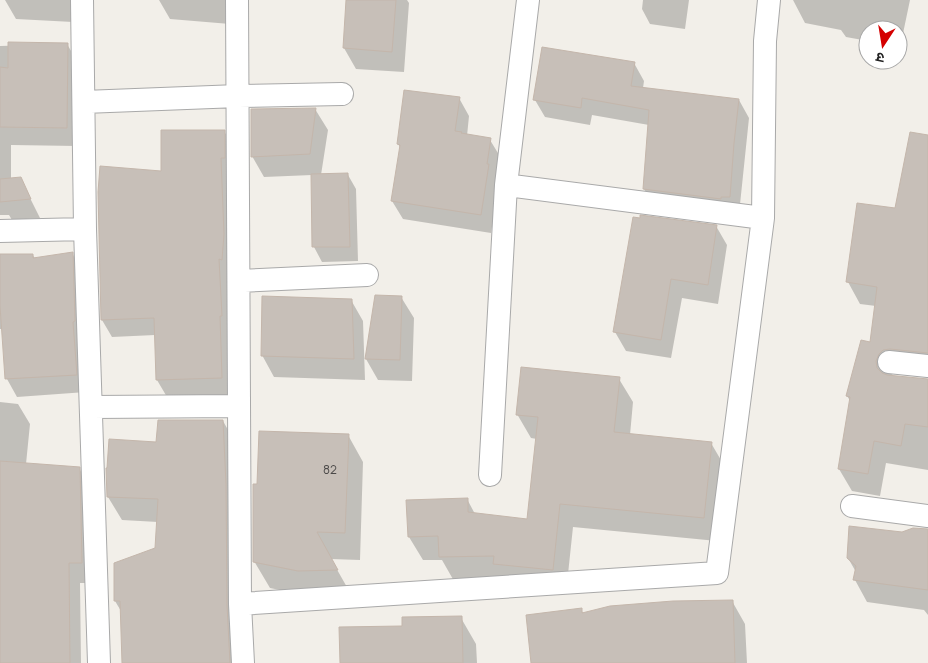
<svg xmlns="http://www.w3.org/2000/svg" width="928" height="663" font-family="Manrope,'Noto Sans Devanagari',sans-serif">
	<style>
		.shadow { fill: #0003 }
		.building { fill: #c7bfb8; stroke: #c4b6ab }
		.lines { fill: none; stroke-linecap: round; stroke-linejoin: round }
		.minor-casing { stroke: #a9a9a9; stroke-width: 24 }
		.minor { stroke: #fff; stroke-width: 22 }
		.labels { text-anchor: middle; stroke-width: 5; stroke-linejoin: round; paint-order: stroke }
		.number-label { font-size: 12px; fill: #4b4948 }
	</style>
	<rect width="100%" height="100%" fill="#f2efe9"/>
	<!-- shadow -->
	<path class="shadow" d="M 5,0 L 75,0 L 73,22 L 16,19 Z
		M 159,0 L 232,0 L 230,24 L 170,19 Z
		M 347,0 L 407,0 L 409,3 L 404,72 L 356,69 L 344,48 Z
		M 643,0 L 689,0 L 685,29 L 650,24 L 642,9 Z
		M 793,0 L 910,0 L 901,43 L 898,43 L 898,30 L 868,30 L 868,41 L 846,37 L 841,30 L 805,23 Z
		M 67,44 L 78,63 L 77,146 L 11,145 L 11,179 L 20,178 L 40,218 L 12,220 L 9,215 L 0,215 L 0,46 Z
		M 634,63 L 644,81 L 643,88 L 739,100 L 749,118 L 739,214 L 654,206 L 644,189 L 649,125 L 592,115 L 590,125 L 545,117 L 535,100 Z
		M 459,98 L 469,116 L 467,136 L 490,140 L 501,158 L 499,183 L 491,233 L 403,219 L 392,201 L 401,149 L 398,144 Z
		M 315,109 L 328,130 L 321,175 L 348,175 L 356,189 L 358,261 L 322,262 L 314,247 L 312,175 L 264,177 L 252,156 Z
		M 224,131 L 234,148 L 231,395 L 167,397 L 157,380 L 155,335 L 112,337 L 102,320 L 99,192 L 163,172 Z
		M 928,136 L 928,373 L 896,372 L 890,376 L 928,380 L 928,470 L 886,463 L 880,496 L 852,491 L 839,469 L 851,402 L 847,396 L 871,344 L 876,306 L 860,304 L 848,282 L 896,210 Z
		M 716,226 L 727,245 L 718,304 L 682,298 L 671,358 L 626,351 L 615,332 Z
		M 72,253 L 82,271 L 86,392 L 17,397 L 7,379 L 3,329 L 0,329 L 0,282 L 33,255 L 35,259 Z
		M 401,297 L 414,318 L 412,381 L 378,380 L 366,359 Z
		M 351,300 L 363,321 L 365,380 L 274,377 L 262,355 Z
		M 619,379 L 633,402 L 630,435 L 711,443 L 725,467 L 717,541 L 573,527 L 566,593 L 454,581 L 442,560 L 423,560 L 409,537 L 467,499 L 475,514 L 528,520 L 537,439 L 531,438 L 517,414 Z
		M 0,402 L 18,404 L 30,424 L 26,464 L 79,468 L 91,489 L 93,583 L 80,583 L 81,663 L 0,663 Z
		M 223,421 L 236,444 L 241,663 L 123,663 L 121,611 L 115,601 L 156,549 L 158,522 L 122,520 L 108,497 L 158,443 Z
		M 348,435 L 363,462 L 360,560 L 331,559 L 352,596 L 314,597 L 270,588 L 254,561 L 258,485 Z
		M 928,529 L 928,615 L 924,610 L 867,602 L 855,580 L 856,572 L 848,558 L 902,534 Z
		M 732,601 L 745,624 L 747,663 L 531,663 L 581,610 L 584,614 Z
		M 461,618 L 476,644 L 477,663 L 341,663 L 404,627 Z"/>
	<!-- building -->
	<path class="building" d="M 346,0 L 396,0 L 392,52 L 343,48 Z
		M 8,42 L 68,43 L 67,128 L 0,127 L 0,67 L 8,68 Z
		M 542,47 L 635,62 L 631,86 L 739,99 L 734,143 L 730,197 L 721,197 L 721,199 L 643,189 L 649,110 L 582,98 L 581,108 L 533,100 Z
		M 404,90 L 460,97 L 455,131 L 462,132 L 461,133 L 491,138 L 487,164 L 489,164 L 481,215 L 391,201 L 400,145 L 397,144 Z
		M 316,108 L 310,154 L 251,157 L 251,109 Z
		M 161,130 L 225,130 L 225,158 L 221,158 L 224,234 L 222,260 L 219,259 L 222,316 L 220,316 L 222,378 L 156,380 L 154,318 L 101,320 L 98,192 L 100,166 L 161,171 Z
		M 910,132 L 928,135 L 928,353 L 890,349 L 883,350 L 879,354 L 876,361 L 877,368 L 882,373 L 887,375 L 928,379 L 928,427 L 905,424 L 901,446 L 874,441 L 868,474 L 838,469 L 850,397 L 846,396 L 861,340 L 870,342 L 877,287 L 846,282 L 857,203 L 895,208 Z
		M 348,173 L 350,247 L 312,247 L 311,174 Z
		M 21,177 L 31,199 L 0,202 L 0,179 Z
		M 640,215 L 717,225 L 708,285 L 671,279 L 661,340 L 613,332 L 633,217 L 640,218 Z
		M 73,252 L 75,321 L 73,322 L 77,375 L 5,379 L 0,306 L 0,254 L 33,254 L 33,258 Z
		M 375,295 L 402,296 L 400,360 L 365,359 Z
		M 262,296 L 352,299 L 354,359 L 261,356 Z
		M 521,367 L 620,377 L 614,432 L 712,442 L 704,518 L 560,504 L 553,570 L 493,564 L 494,556 L 439,557 L 438,536 L 408,537 L 406,500 L 468,498 L 468,512 L 527,519 L 538,417 L 516,415 Z
		M 158,420 L 223,420 L 226,484 L 227,605 L 230,663 L 122,663 L 120,601 L 114,601 L 114,563 L 155,548 L 158,499 L 107,497 L 106,468 L 107,468 L 109,439 L 156,442 Z
		M 259,431 L 349,434 L 345,533 L 317,532 L 338,570 L 298,571 L 253,562 L 253,484 L 257,484 Z
		M 0,461 L 80,467 L 82,563 L 69,563 L 70,663 L 0,663 Z
		M 849,526 L 902,532 L 913,528 L 928,529 L 928,590 L 853,580 L 856,566 L 847,558 Z
		M 733,600 L 735,663 L 531,663 L 526,615 L 582,608 L 582,613 L 610,606 L 673,601 Z
		M 462,616 L 463,663 L 340,663 L 339,627 L 402,626 L 402,617 Z"/>
	<g class="lines">
		<defs>
			<path id="minor" d="M 82,0 L 85,229
				M 237,0 L 240,604 L 243,663
				M 84,102 L 238,96 L 342,94
				M 506,185 L 763,218
				M 0,231 L 85,229 L 99,663
				M 239,281 L 367,275
				M 889,362 L 928,366
				M 92,407 L 239,406
				M 490,475 L 506,185 L 528,0
				M 852,506 L 928,516
				M 240,604 L 717,573 L 763,218 L 765,41 L 769,0"/>
		</defs>
		<!-- minor casing -->
		<use href="#minor" class="minor-casing"/>
		<!-- minor -->
		<use href="#minor" class="minor"/>
	</g>
	<g class="labels">
		<!-- number labels -->
		<g class="number-label">
			<text x="330" y="474">82</text>
		</g>
	</g>
	<!-- north arrow -->
	<g transform="translate(883 45) rotate(192)"><circle r="24" fill="#ffffff" stroke="#a7a7a7"/>
	<path d="M0-4L9 19L0 12L-9 19Z" fill="#d40000"/>
	<text y="-8" font-size="14" font-weight="bold" text-anchor="middle" fill="#222222">उ</text>
	</g>
</svg>
